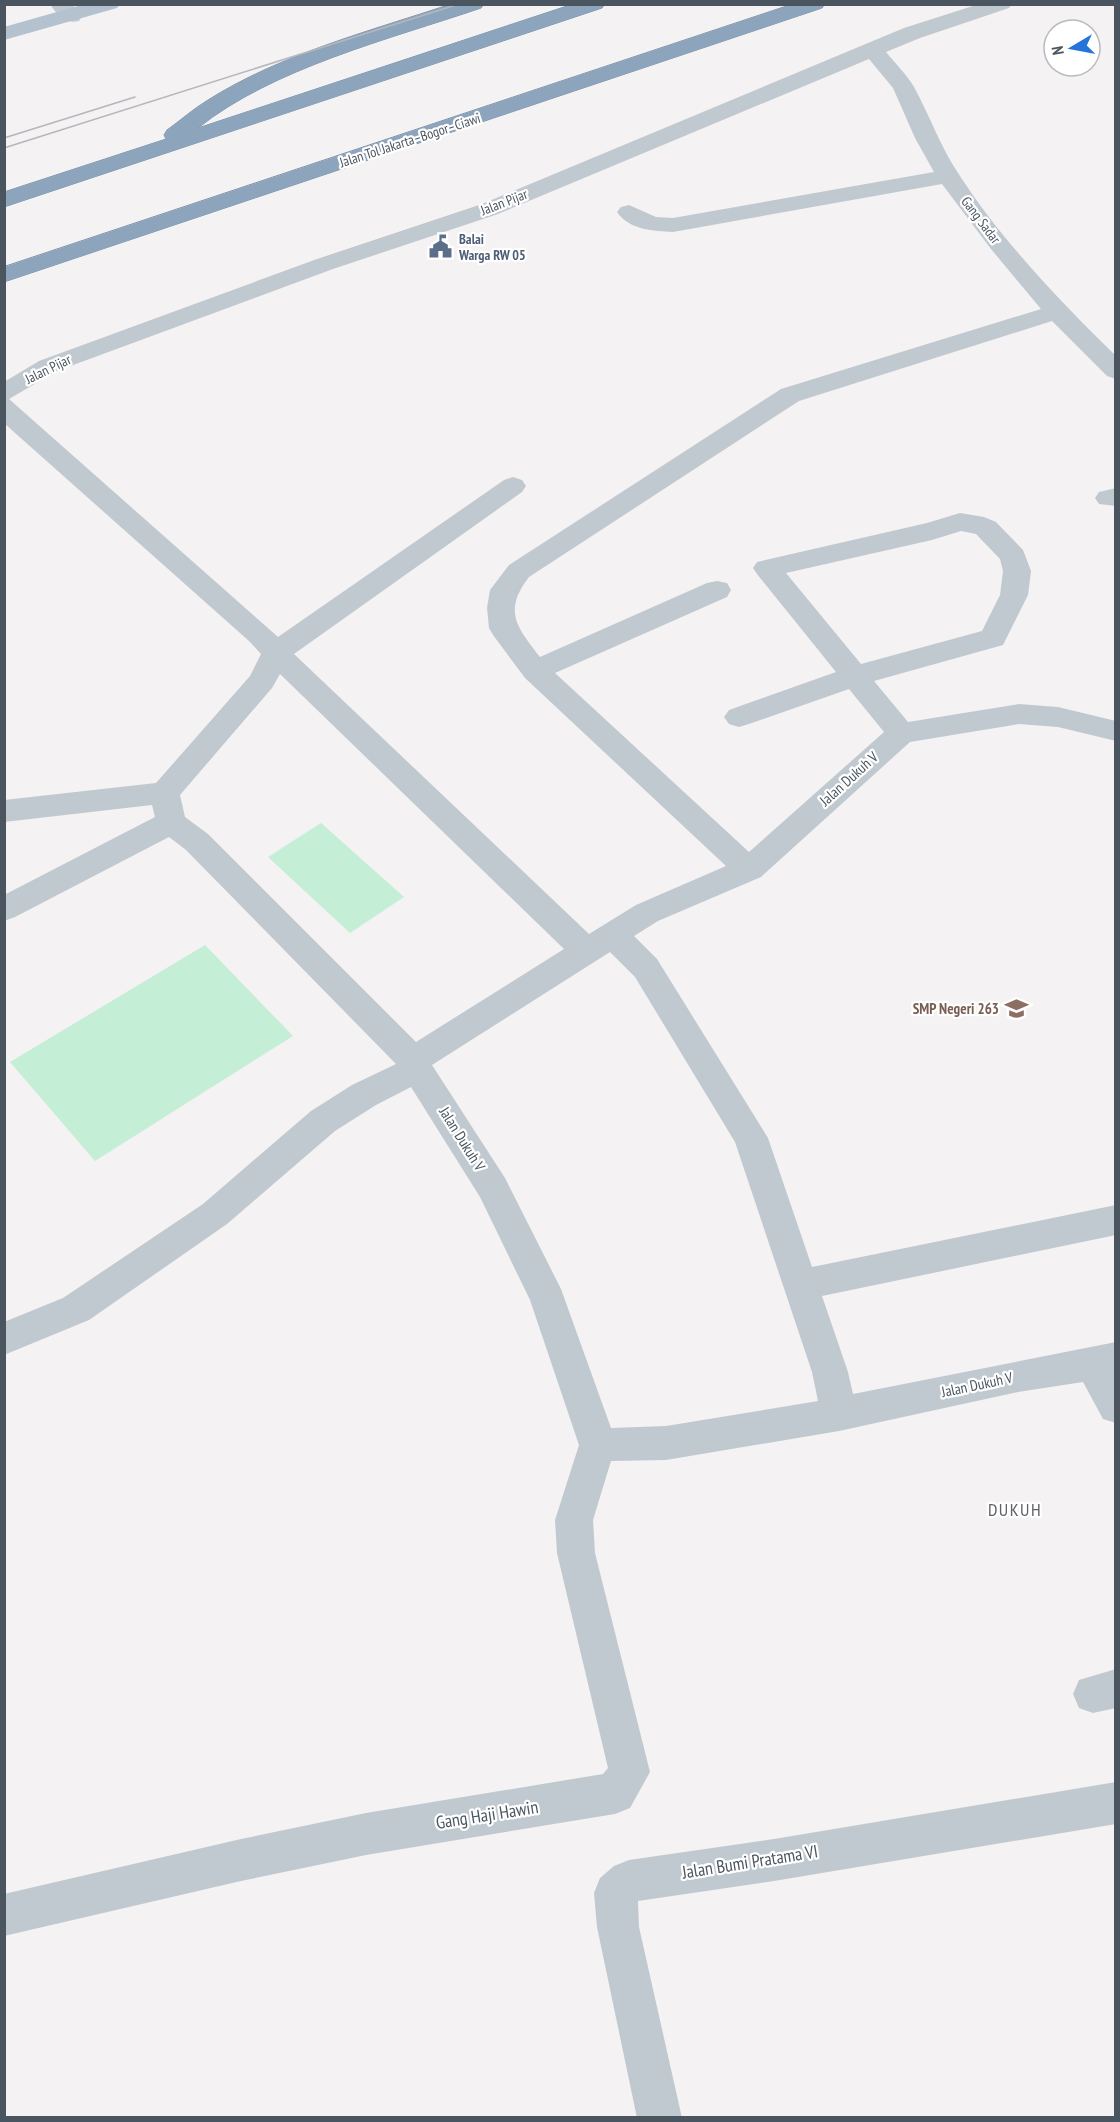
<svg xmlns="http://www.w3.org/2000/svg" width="1120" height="2122" font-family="'PT Sans Narrow',sans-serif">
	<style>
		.green { fill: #c4eed5 }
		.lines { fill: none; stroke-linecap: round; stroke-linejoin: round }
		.highway-casing { stroke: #788fa9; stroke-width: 1 }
		.minor { fill: #c1c9d0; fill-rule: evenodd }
		.major { fill: #b4c1ce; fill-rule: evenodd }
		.highway { fill: #8da4bd; fill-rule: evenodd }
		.tram { stroke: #b5b7bc; stroke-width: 1.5 }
		.labels { text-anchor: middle; stroke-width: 4.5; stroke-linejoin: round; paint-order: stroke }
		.far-street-label { font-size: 14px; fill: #4b555f; stroke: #fff }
		.far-service-label { font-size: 14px; font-weight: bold; fill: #4e5e75; stroke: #fff; text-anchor: start }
		.street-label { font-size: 15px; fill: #4b555f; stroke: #fff }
		.education-label { font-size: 15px; font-weight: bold; fill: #785e54; stroke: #fff; text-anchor: end }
		.quarter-label { font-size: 18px; letter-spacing: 1.5px; fill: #5f6266; stroke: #fff }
		.near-street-label { font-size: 18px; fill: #4b555f; stroke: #fff }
	</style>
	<rect width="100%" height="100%" fill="#f4f2f2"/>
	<!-- green -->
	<path class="green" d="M 321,823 L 404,897 L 350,933 L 268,857 Z
		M 205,945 L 293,1036 L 95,1161 L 10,1062 Z"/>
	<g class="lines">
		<defs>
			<path id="highway" d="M 451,4 L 484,4 L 481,8 C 390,39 273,68 198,128 L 573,4 L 605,4 L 602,8 L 4,207 L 4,192 L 166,139 L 164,135 L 167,130 C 181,120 193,109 208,100 C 281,54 370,31 451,4 Z
				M 793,4 L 825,4 L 822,8 L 4,282 L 4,267 Z"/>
		</defs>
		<!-- highway casing -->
		<use href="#highway" class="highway-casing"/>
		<!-- minor -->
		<path class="minor" d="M 50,4 L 72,4 L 82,16 L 79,21 C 64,24 58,16 50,4 Z
			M 979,4 L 1012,4 L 1009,8 L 920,38 L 886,52 C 895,63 907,75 914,87 C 930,116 940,146 958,173 C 1001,240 1059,300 1116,356 L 1116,379 L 1107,376 L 1052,321 L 799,401 L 529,577 C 502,612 518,628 540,657 L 707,583 L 717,581 L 727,583 L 731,590 L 727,597 L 555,673 L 749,852 L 884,732 L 849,689 L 749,724 L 739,727 L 729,724 L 724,717 L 729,710 L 836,672 L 757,574 L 753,568 L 757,562 L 927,523 L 960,513 L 984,517 L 996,522 L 1023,550 L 1031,571 L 1028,595 L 1003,645 L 874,681 L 908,722 L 1019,704 L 1058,707 L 1116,721 L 1116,741 L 1058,727 L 1019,724 L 910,742 L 761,877 L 658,921 L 634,936 L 657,959 L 768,1138 L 812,1267 L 1116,1205 L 1116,1235 L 822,1296 L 848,1372 L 853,1394 L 1116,1342 L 1116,1423 L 1103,1419 L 1083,1382 L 1018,1392 L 839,1431 L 666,1460 L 611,1461 L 593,1520 L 595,1553 L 650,1772 L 630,1808 L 615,1814 L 366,1855 L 241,1881 L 4,1936 L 4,1894 L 241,1839 L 366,1813 L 603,1774 L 608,1768 L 557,1553 L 555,1520 L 579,1445 L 530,1300 L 480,1197 L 411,1087 L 376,1105 L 335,1131 L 227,1224 L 89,1320 L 4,1355 L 4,1322 L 63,1298 L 203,1204 L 311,1111 L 352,1085 L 396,1064 L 186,850 L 169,837 L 15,917 L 4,921 L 4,895 L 155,817 L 152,805 L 4,822 L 4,800 L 156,783 L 250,676 L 261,654 L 249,641 L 5,424 L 4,382 L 39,361 L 317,259 L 482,204 L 904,28 ZM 869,59 L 893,88 L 915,138 L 934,172 L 673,218 L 656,217 L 629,205 L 621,207 L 617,212 C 629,230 654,231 673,232 L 942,184 L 991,249 L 1041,309 L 781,389 L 509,565 L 490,590 L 487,608 L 489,628 L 493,635 L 525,678 L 726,866 L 636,905 L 589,934 L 294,654 L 522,492 L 526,486 L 522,480 L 513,477 L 504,480 L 278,637 L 9,399 L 57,371 L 333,269 L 498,214 ZM 961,531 L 976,534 L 1000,559 L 1003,571 L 1000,595 L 982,631 L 861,664 L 786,573 L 932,540 ZM 280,674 L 564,949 L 416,1042 L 208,834 L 185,817 L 180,795 L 272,688 ZM 610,952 L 635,977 L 735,1142 L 812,1372 L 818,1401 L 666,1426 L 611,1428 L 561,1289 L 505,1178 L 432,1065 Z
			M 1116,488 L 1116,506 L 1099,504 L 1095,498 L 1099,492 Z
			M 1116,1669 L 1116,1708 L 1093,1713 L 1079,1708 L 1073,1694 L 1079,1680 Z
			M 1116,1782 L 1116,1824 L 774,1881 L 638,1901 L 639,1927 L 682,2118 L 637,2118 L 597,1927 L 594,1893 L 600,1878 L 614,1866 L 629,1860 L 774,1839 Z"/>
		<!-- major -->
		<path class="major" d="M 85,4 L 120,4 L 117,8 L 4,40 L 4,27 Z"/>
		<!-- highway -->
		<use href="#highway" class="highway"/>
		<!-- tram -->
		<path class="tram" d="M 4,138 L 135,97
			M 4,148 L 459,4"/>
	</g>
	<!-- icons -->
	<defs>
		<symbol id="civic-bare" viewBox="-9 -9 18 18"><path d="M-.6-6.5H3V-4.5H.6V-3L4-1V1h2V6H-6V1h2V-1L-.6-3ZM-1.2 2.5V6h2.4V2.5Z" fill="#5c6f8a" stroke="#fff" stroke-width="2.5" paint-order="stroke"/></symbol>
		<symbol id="school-bare" viewBox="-9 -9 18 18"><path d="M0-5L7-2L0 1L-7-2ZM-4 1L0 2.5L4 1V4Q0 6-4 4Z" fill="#8d6e63" stroke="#fff" stroke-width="2.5" paint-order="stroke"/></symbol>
	</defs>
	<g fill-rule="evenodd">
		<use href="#civic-bare" x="424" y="230" width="33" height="33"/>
		<use href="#school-bare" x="1000" y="992" width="33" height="33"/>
	</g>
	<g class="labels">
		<!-- far-street labels -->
		<g class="far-street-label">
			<text transform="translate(410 140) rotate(-18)" y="5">Jalan Tol Jakarta–Bogor–Ciawi</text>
			<text transform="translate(504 202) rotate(-21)" y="5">Jalan Pijar</text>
			<text transform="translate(981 220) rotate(53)" y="5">Gang Sadar</text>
			<text transform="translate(48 369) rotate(-26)" y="5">Jalan Pijar</text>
		</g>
		<!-- far-service labels -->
		<g class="far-service-label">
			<text x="459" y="244">Balai<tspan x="459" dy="16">Warga RW 05</tspan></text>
		</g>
		<!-- street labels -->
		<g class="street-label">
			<text transform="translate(849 779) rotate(-42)" y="5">Jalan Dukuh V</text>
			<text transform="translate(462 1139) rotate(58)" y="5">Jalan Dukuh V</text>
			<text transform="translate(977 1385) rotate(-12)" y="5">Jalan Dukuh V</text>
		</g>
		<!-- education labels -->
		<g class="education-label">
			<text x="999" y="1014">SMP Negeri 263</text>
		</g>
		<!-- quarter labels -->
		<g class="quarter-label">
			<text x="1015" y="1516">DUKUH</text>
		</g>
		<!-- near-street labels -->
		<g class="near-street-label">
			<text transform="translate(487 1815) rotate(-9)" y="6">Gang Haji Hawin</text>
			<text transform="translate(750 1862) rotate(-9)" y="6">Jalan Bumi Pratama VI</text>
		</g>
	</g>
	<!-- border -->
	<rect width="1120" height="2122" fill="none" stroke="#4b555f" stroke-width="12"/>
	<!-- north arrow -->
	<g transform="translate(1072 48) rotate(260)"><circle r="28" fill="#ffffff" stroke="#b7bbbf" stroke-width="1.5"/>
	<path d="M0-4.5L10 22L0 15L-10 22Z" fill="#2574db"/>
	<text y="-9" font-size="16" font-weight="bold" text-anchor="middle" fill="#4b555f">N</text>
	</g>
</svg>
